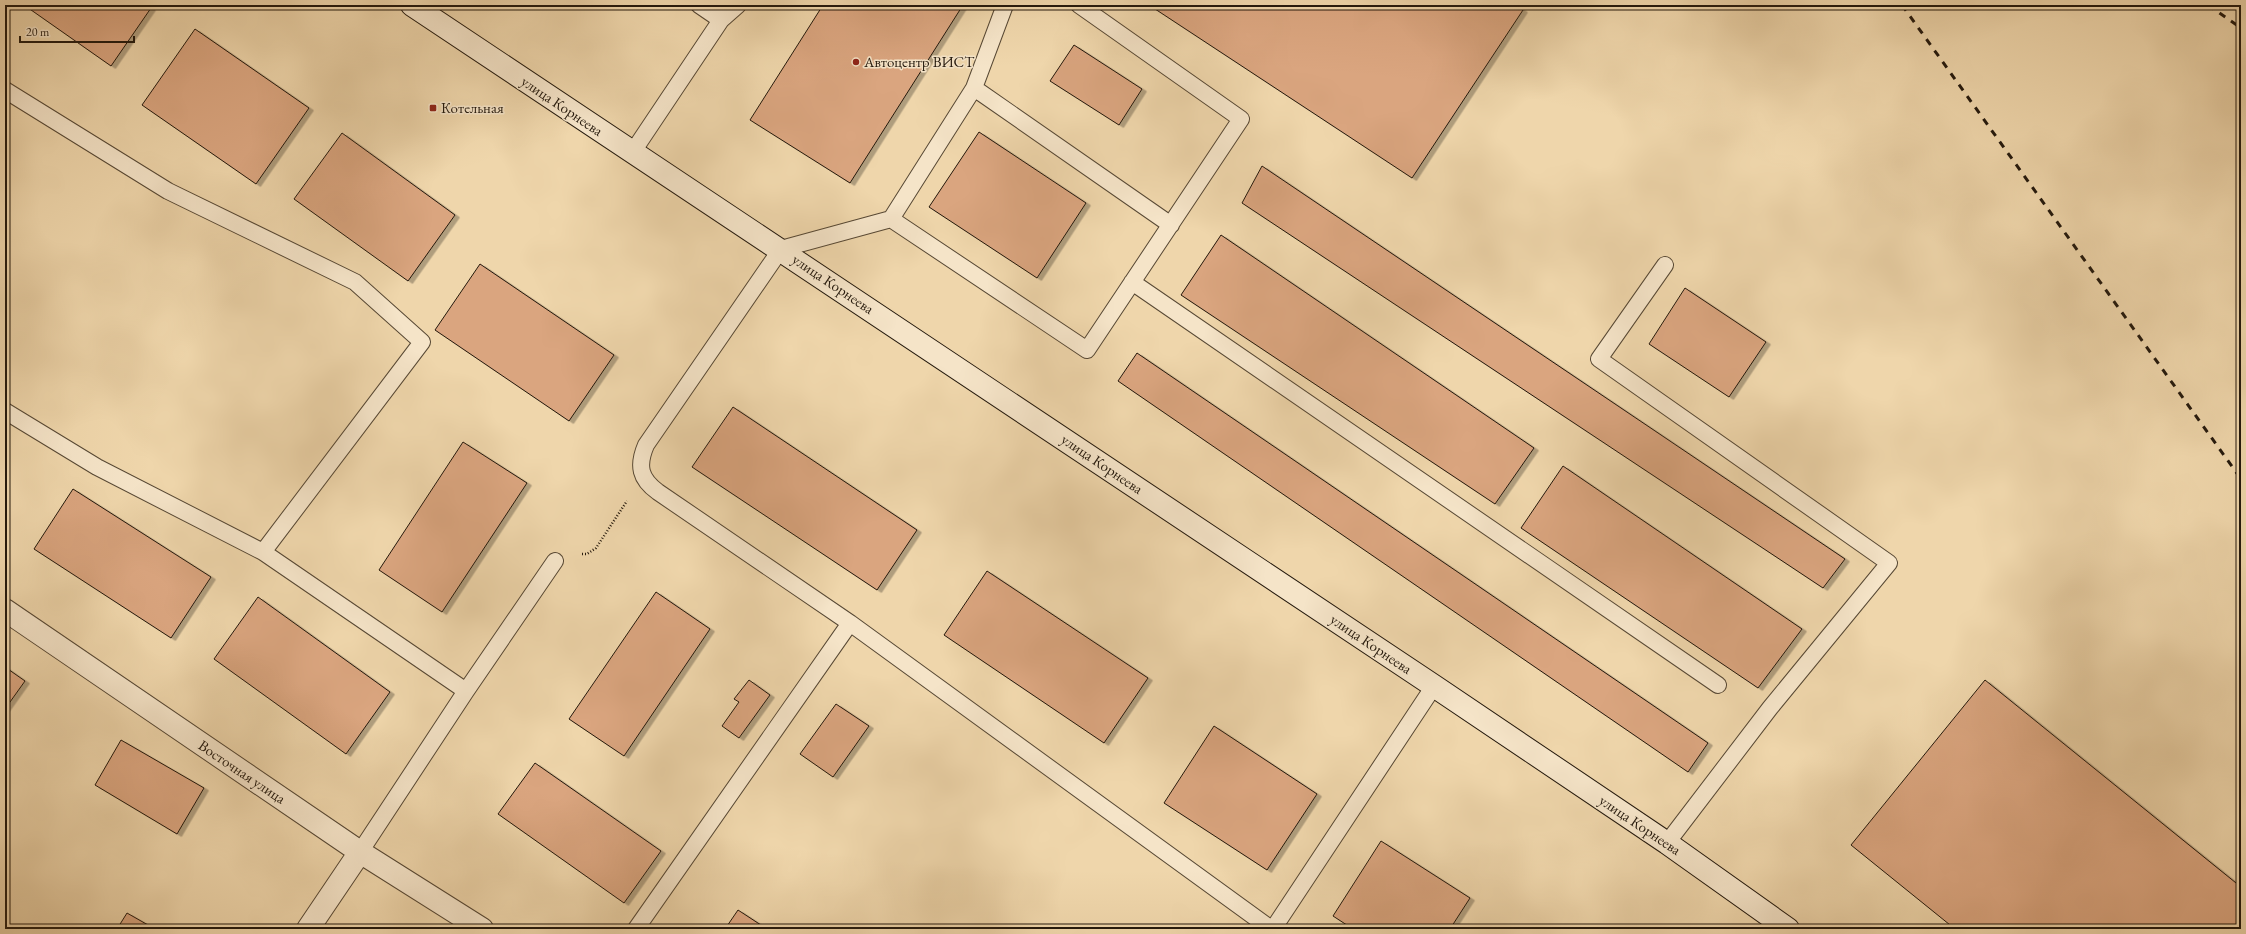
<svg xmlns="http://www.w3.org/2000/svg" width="2246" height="934" font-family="'EB Garamond',serif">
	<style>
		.building { fill: #daa57f; stroke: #24190d; filter: url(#shadow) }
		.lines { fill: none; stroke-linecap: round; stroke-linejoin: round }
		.lane-casing { stroke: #574834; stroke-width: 18 }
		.street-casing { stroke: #574834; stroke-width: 24 }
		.secondary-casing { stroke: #24190d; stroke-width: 24 }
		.path { stroke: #24190d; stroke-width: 2.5; stroke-dasharray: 1 2; stroke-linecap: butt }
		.lane { stroke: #f5e4c8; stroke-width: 16 }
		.street { stroke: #f5e4c8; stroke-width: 22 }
		.secondary { stroke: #f5e4c8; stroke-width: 22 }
		.rail { stroke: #24190d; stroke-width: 3; stroke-dasharray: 7 7; stroke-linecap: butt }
		.poi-dot { fill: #8f2418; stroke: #f5e4c8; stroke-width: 1.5 }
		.labels { text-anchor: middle; stroke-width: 3; stroke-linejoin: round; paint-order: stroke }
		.poi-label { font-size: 15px; fill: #24190d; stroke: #f5e4c8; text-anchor: start }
		.street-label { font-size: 15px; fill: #24190d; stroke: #f5e4c8 }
	</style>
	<defs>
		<filter id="shadow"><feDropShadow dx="4.5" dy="2.5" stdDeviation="0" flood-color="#0004"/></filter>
	</defs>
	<rect width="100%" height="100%" fill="#efd6ab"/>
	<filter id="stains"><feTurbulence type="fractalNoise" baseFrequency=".005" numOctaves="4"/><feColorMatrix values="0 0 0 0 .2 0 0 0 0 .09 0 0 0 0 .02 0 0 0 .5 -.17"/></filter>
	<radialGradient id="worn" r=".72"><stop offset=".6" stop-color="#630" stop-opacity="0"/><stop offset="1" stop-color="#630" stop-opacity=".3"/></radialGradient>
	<!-- building -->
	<path class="building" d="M 24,5 L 147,5 L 151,8 L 111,66 Z
		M 823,5 L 963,5 L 850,183 L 750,120 Z
		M 1149,5 L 1516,5 L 1523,10 L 1412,178 Z
		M 195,29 L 309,108 L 256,184 L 142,105 Z
		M 1074,45 L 1142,89 L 1119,125 L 1050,81 Z
		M 979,132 L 1086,203 L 1037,278 L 929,207 Z
		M 342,133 L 455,215 L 408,281 L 294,199 Z
		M 1262,166 L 1845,559 L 1823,588 L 1242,203 Z
		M 1221,235 L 1534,448 L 1495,504 L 1181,295 Z
		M 480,264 L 614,355 L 569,421 L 435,330 Z
		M 1685,288 L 1766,342 L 1729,397 L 1649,344 Z
		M 1137,353 L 1708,743 L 1688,772 L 1118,381 Z
		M 733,407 L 917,530 L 877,590 L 692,467 Z
		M 463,442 L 527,483 L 442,612 L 379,570 Z
		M 1563,466 L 1802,629 L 1758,688 L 1521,528 Z
		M 73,489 L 211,577 L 171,638 L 34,549 Z
		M 987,571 L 1148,678 L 1104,743 L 944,635 Z
		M 656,592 L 710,629 L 624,756 L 569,719 Z
		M 258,597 L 390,692 L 346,754 L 214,659 Z
		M 5,667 L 25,681 L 5,709 Z
		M 749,680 L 770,695 L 739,738 L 722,726 L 739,702 L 734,699 Z
		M 1985,680 L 2241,887 L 2241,929 L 1955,929 L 1851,845 Z
		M 836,704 L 869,726 L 833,777 L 800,754 Z
		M 1214,726 L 1317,794 L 1267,870 L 1164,803 Z
		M 121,740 L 204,788 L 177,834 L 95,785 Z
		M 535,763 L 661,851 L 624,903 L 498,814 Z
		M 1381,841 L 1470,898 L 1450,929 L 1353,929 L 1333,916 Z
		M 738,910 L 767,929 L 725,929 Z
		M 127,913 L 155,929 L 117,929 Z"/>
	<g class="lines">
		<defs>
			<path id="lane" d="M 699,5 L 721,20
				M 1005,5 L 974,88 L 891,219 L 781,249 L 646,445 C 637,466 640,479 658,492 L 850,623 L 1271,929
				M 974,88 L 1171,225
				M 5,90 L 168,191 L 355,282 L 422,342 L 263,552
				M 632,153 L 721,20 L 738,5
				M 891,219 L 1087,350 L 1241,119 L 1079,5
				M 1665,265 L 1599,359 L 1889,563 L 1770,708 L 1667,843
				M 1132,282 L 1718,685
				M 5,411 L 97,467 L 263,552 L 466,691
				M 360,852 L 466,691 L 555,561
				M 636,929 L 850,623
				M 1273,929 L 1434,686"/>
			<path id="street" d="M 5,610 L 360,852 L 482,929
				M 308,929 L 360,852"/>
			<path id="secondary" d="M 412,5 L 1434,686 L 1667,843 L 1788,929"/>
		</defs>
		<!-- lane casing -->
		<use href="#lane" class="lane-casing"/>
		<!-- street casing -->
		<use href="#street" class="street-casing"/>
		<!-- secondary casing -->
		<use href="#secondary" class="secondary-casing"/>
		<!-- path -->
		<path class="path" d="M 582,554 L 587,554 L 596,548 L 627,501"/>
		<!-- lane -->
		<use href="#lane" class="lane"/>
		<!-- street -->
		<use href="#street" class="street"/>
		<!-- secondary -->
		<use href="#secondary" class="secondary"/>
		<!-- rail -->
		<path class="rail" d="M 1902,5 L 2241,479
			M 2208,5 L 2241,28"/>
	</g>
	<!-- markers -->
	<g class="poi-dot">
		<circle cx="856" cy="62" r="4"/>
		<rect x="429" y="104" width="8" height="8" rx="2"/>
	</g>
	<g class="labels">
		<!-- poi labels -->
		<g class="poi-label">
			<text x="864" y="67">Автоцентр ВИСТ</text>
			<text x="441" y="113">Котельная</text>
		</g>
		<!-- street labels -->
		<g class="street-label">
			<text transform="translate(562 106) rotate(34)" y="5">улица Корнеева</text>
			<text transform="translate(833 284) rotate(34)" y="5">улица Корнеева</text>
			<text transform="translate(1102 464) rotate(34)" y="5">улица Корнеева</text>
			<text transform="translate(1371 644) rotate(34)" y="5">улица Корнеева</text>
			<text transform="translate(242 772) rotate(34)" y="5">Восточная улица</text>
			<text transform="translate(1640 825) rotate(34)" y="5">улица Корнеева</text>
		</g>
	</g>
	<!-- margin -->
	<rect width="2246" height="934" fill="none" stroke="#efd6ab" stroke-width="20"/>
	<rect x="6" y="6" width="2234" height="922" fill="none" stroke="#24190d" stroke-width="2"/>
	<rect x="10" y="10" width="2226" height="914" fill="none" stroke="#24190d"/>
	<!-- scale -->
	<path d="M20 36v6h114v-6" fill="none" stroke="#24190d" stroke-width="2"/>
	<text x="26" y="36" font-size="12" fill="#24190d" stroke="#f5e4c8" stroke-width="3" paint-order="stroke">20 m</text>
	<rect width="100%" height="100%" filter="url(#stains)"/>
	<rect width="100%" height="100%" fill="url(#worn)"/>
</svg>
